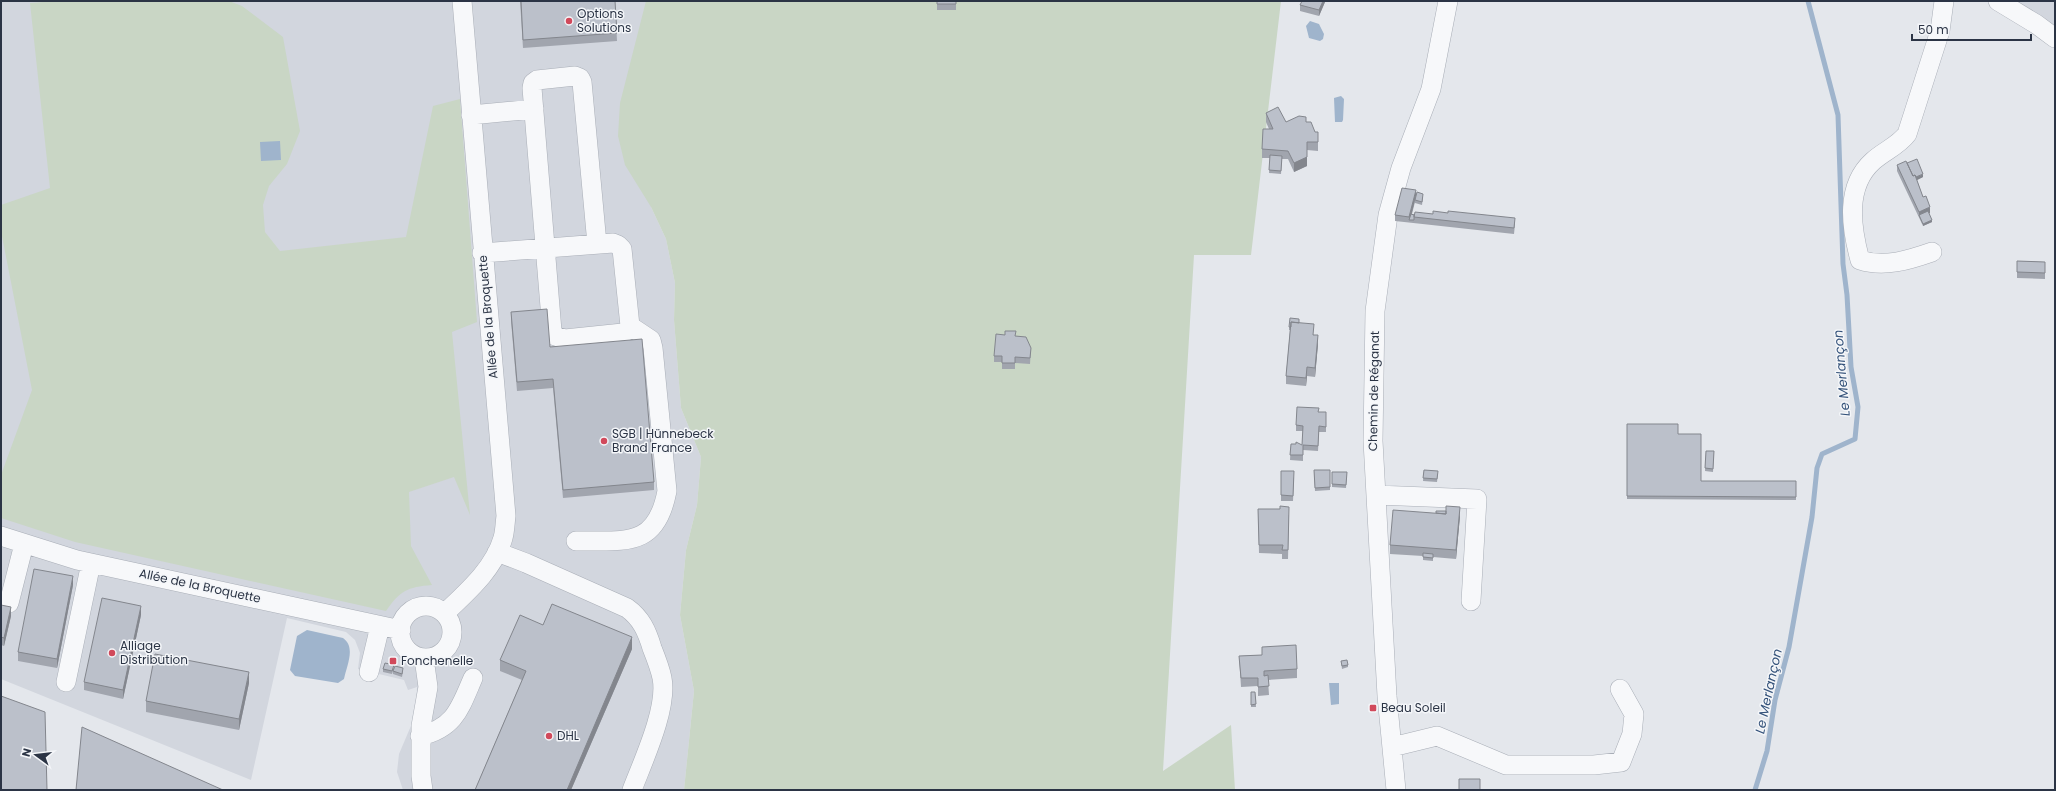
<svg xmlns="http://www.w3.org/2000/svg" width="2056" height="791" font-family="Poppins,sans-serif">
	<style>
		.built { fill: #d2d6de }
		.green { fill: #c9d6c5 }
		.water { fill: #9fb4cc }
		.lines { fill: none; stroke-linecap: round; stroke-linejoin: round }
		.stream { stroke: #9fb4cc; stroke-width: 5 }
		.minor-casing { stroke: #a9aeb7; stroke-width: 20 }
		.minor { stroke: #f7f8fa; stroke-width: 19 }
		.wall { fill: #a1a5ae }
		.shaded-wall { fill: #83868d }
		.building { fill: #bbc0ca; stroke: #83868d }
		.poi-dot { fill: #d1495b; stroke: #f4f6f9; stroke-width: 1.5 }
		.labels { text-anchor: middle; stroke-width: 3; stroke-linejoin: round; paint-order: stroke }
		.poi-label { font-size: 12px; fill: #2b3445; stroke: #f4f6f9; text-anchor: start }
		.street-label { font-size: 12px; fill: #2b3445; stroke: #f4f6f9 }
		.water-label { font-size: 13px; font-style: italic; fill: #34527a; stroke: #f4f6f9 }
	</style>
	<rect width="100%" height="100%" fill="#e4e7ec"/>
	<!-- built -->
	<path class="built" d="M 1,1 L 294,1 L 294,2 L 300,1 L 646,1 L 651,207 L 666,239 L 675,283 L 674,320 L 681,408 L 701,457 L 697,505 L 686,550 L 680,615 L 694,691 L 684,790 L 403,790 L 397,772 L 399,754 L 416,714 L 417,687 L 408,690 L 404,680 L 358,669 L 360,653 L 355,640 L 346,632 L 287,618 L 251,780 L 1,679 Z
		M 2007,1 L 2055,1 L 2055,27 Z"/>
	<!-- green -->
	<path class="green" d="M 57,1 L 229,1 L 242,6 L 283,37 L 300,131 L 287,164 L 269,186 L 263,205 L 265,232 L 280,251 L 406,237 L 433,106 L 460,99 L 477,322 L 452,332 L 470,515 L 454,477 L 409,492 L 411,546 L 432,585 C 407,587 400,591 386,611 L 75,542 L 1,518 L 1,475 L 32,390 L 1,231 L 1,205 L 50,188 L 30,3 Z
		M 646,1 L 1281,1 L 1251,255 L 1194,255 L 1163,771 L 1231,725 L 1235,790 L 684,790 L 694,691 L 680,615 L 686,550 L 697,505 L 701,457 L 681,408 L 674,320 L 675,283 L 666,239 L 651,207 L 625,165 L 618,136 L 620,103 Z"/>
	<!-- water -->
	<path class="water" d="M 1310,21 L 1319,24 L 1324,34 L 1323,39 L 1320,41 L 1309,38 L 1306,26 Z
		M 1341,96 L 1344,99 L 1343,120 L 1342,122 L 1335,122 L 1334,98 Z
		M 280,141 L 281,160 L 261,161 L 260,142 Z
		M 307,630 L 343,638 C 356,647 347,665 344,679 L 338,683 L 295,676 L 290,670 L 297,636 Z
		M 1329,683 L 1339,683 L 1339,704 L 1331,705 Z"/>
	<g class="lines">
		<!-- stream -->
		<path class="stream" d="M 1755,790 L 1767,751 L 1775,700 L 1789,647 L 1812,517 L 1817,468 L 1822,454 L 1855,439 L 1858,407 L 1851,367 L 1847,295 L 1843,264 L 1838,115 L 1808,1"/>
		<defs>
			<path id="minor" d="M 1998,1 L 2036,24 L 2055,38
				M 471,115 L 534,109
				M 597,244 L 582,82 L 580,78 L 575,76 L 537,80 L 533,83 L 532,88 L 552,331 L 555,336 L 565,339 L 623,333 L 628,330 L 630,326
				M 1932,252 C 1909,260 1884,268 1860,260 C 1851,227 1845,186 1873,161 C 1884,151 1898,146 1907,134 L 1940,31 L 1944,1
				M 482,253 L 613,243 L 618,245 L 622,249 L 630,326 L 651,340 L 653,348 L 667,491 C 656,549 625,540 576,541
				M 1376,495 L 1477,499 L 1471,601
				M 1,536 L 77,560 L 401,630
				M 497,552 L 526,563 L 627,608 C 641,618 647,631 652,648 C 656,658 660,668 662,678 C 668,708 643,761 632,790
				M 9,603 L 24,544
				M400 632a26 26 0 1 1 52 0a26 26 0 1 1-52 0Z
				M 445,613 C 467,592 494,569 503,538 C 505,531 505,523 506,516 L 462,1
				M 369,672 L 380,626
				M 66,682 L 91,563
				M 420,736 C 455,728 460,708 473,678
				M 1392,747 L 1437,736 L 1506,765 L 1594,765 L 1621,762 L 1632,734 L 1634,714 L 1620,689
				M 423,790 L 421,776 L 421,726 L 428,687 L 424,658
				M 1396,790 L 1387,696 L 1373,441 L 1375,311 L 1388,215 L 1401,168 L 1431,89 L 1448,1"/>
		</defs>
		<!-- minor casing -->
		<use href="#minor" class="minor-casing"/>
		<!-- minor -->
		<use href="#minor" class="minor"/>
	</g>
	<!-- wall -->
	<path class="wall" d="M 520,1 L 615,1 L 617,41 L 523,48 Z
		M 937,1 L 956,1 L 956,10 L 937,10 Z
		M 1325,2 L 1319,16 L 1300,11 L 1300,5 Z
		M 1266,113 L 1286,122 L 1306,122 L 1318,141 L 1318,151 L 1307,150 L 1307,166 L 1294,172 L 1288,159 L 1282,159 L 1281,174 L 1269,173 L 1270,158 L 1262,158 L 1262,149 L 1269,129 L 1266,122 Z
		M 1897,165 L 1923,177 L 1917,180 L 1923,197 L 1930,213 L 1929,213 L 1932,222 L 1923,226 L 1897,171 Z
		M 1416,193 L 1423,197 L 1422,205 L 1415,203 L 1415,202 L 1412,214 L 1515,224 L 1514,234 L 1395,221 L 1395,215 Z
		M 2017,261 L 2045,262 L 2045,279 L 2017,278 Z
		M 511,312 L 654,482 L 654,490 L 563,498 L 553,388 L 517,391 L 511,321 Z
		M 1299,323 L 1314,335 L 1318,344 L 1315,377 L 1307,376 L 1306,386 L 1286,384 L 1286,376 L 1290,330 L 1289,330 L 1289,327 Z
		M 1016,336 L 1031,348 L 1030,364 L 1015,363 L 1015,369 L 1002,369 L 1002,362 L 994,362 L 994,356 Z
		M 1319,412 L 1326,412 L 1326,432 L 1319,432 L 1318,451 L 1303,450 L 1303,461 L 1290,460 L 1291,444 L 1302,445 L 1303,431 L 1296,431 L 1296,425 Z
		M 1627,424 L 1678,434 L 1701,481 L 1796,481 L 1796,500 L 1627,499 Z
		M 1706,451 L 1714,451 L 1713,472 L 1705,471 Z
		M 1314,470 L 1330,470 L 1330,490 L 1315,491 Z
		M 1424,470 L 1438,474 L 1437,482 L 1423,481 Z
		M 1332,472 L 1347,472 L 1346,488 L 1332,487 Z
		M 1294,477 L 1293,501 L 1281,501 L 1281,495 Z
		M 1258,509 L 1289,515 L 1288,559 L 1282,559 L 1282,554 L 1259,553 Z
		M 1460,516 L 1456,559 L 1433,557 L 1433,561 L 1423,560 L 1423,556 L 1390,554 L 1390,545 Z
		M 73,585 L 57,668 L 18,661 L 18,652 Z
		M 1,605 L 11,616 L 4,646 L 1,645 Z
		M 141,615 L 123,699 L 84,690 L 84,682 Z
		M 543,625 L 632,649 L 571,790 L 475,790 L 522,680 L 500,671 L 500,660 Z
		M 1262,647 L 1297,669 L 1297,678 L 1268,680 L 1269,695 L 1258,696 L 1258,686 L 1241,687 L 1239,656 L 1262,655 Z
		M 1341,661 L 1348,665 L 1348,667 L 1342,669 Z
		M 394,668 L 392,674 L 383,672 L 383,669 Z
		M 393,671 L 403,671 L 402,677 L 393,674 Z
		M 249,683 L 239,730 L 146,712 L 146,701 Z
		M 1251,692 L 1255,692 L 1256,707 L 1251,707 Z"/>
	<!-- shaded-wall -->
	<path class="shaded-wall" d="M 1323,1 L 1325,1 L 1325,2 L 1319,16 L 1319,10 Z
		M 1307,150 L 1307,166 L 1294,172 L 1294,163 Z
		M 1923,174 L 1923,177 L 1913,182 L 1913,179 Z
		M 1416,190 L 1416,196 L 1410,220 L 1409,220 L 1409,217 Z
		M 1930,207 L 1930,213 L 1920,217 L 1919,215 L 1919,212 Z
		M 1932,220 L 1932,222 L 1923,226 L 1923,224 Z
		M 1318,335 L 1318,344 L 1315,377 L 1315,368 Z
		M 1307,367 L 1307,376 L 1306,386 L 1306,378 Z
		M 1460,507 L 1460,516 L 1456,559 L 1456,550 Z
		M 73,576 L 73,585 L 57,668 L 57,659 Z
		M 141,606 L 141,615 L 123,699 L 123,690 Z
		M 11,607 L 11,616 L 4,646 L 4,638 Z
		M 632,637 L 632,649 L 571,790 L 567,790 Z
		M 249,672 L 249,683 L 239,730 L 239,719 Z"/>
	<!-- building -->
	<path class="building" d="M 521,1 L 615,1 L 617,33 L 523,40 Z
		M 937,1 L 956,1 L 956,4 L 937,4 Z
		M 1302,1 L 1323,1 L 1319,10 L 1300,5 Z
		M 1278,107 L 1286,122 L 1299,116 L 1306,117 L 1306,122 L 1311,122 L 1315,132 L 1318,132 L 1318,142 L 1307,142 L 1307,157 L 1294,163 L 1288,151 L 1262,149 L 1263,129 L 1273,129 L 1266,113 Z
		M 1270,155 L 1282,156 L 1281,171 L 1269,170 Z
		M 1917,159 L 1923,174 L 1916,177 L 1915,175 L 1913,176 L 1907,163 Z
		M 1906,161 L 1913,176 L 1915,175 L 1923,197 L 1926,196 L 1930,207 L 1919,212 L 1897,165 Z
		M 1402,188 L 1416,190 L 1409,217 L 1395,215 Z
		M 1417,192 L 1423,194 L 1422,202 L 1415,200 Z
		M 1433,211 L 1448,213 L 1448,211 L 1515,218 L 1514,228 L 1414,217 L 1415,212 L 1433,214 Z
		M 1928,211 L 1932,220 L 1923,224 L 1919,215 Z
		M 1411,214 L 1414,215 L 1414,220 L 1409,220 Z
		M 2017,261 L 2045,262 L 2045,273 L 2017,272 Z
		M 547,309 L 550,347 L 642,339 L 654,482 L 563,490 L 553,379 L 517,382 L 511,312 Z
		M 1290,318 L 1299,319 L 1299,323 L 1291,322 L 1291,327 L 1289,327 Z
		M 1291,322 L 1314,324 L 1313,335 L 1318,335 L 1315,368 L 1307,367 L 1306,378 L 1286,376 Z
		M 1005,331 L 1016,331 L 1015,336 L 1026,337 L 1031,348 L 1030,358 L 1015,357 L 1015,363 L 1002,363 L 1002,356 L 994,356 L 996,334 L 1005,335 Z
		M 1297,407 L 1319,408 L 1318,412 L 1326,412 L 1326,427 L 1319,426 L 1318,446 L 1303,445 L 1303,455 L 1290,455 L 1291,444 L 1296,444 L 1296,442 L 1302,445 L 1303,426 L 1296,425 Z
		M 1627,424 L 1678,424 L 1678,434 L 1701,434 L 1701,481 L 1796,481 L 1796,497 L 1627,496 Z
		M 1706,451 L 1714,451 L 1713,469 L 1705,468 Z
		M 1314,470 L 1330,470 L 1330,487 L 1315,488 Z
		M 1424,470 L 1438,471 L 1437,479 L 1423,478 Z
		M 1281,471 L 1294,471 L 1293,496 L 1281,495 Z
		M 1332,472 L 1347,472 L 1346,485 L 1332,484 Z
		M 1280,506 L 1289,507 L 1288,550 L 1282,550 L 1283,545 L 1259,545 L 1258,509 L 1280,509 Z
		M 1446,506 L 1460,507 L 1456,550 L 1390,545 L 1393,510 L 1446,514 Z
		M 1436,511 L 1446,511 L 1446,514 L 1436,513 Z
		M 1423,553 L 1433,554 L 1433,558 L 1423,557 Z
		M 34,569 L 73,576 L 57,659 L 18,652 Z
		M 102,598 L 141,606 L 123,690 L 84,682 Z
		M 552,604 L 632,637 L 567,790 L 475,790 L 526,671 L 500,660 L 520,615 L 543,625 Z
		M 1,605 L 11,607 L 4,638 L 1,637 Z
		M 1296,645 L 1297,669 L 1264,671 L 1264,676 L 1268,675 L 1269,686 L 1258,687 L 1258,678 L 1241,678 L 1239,656 L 1262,655 L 1262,647 Z
		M 155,654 L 249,672 L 239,719 L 146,701 Z
		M 1347,660 L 1348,665 L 1342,666 L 1341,661 Z
		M 385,663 L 394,665 L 392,671 L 383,669 Z
		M 395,666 L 403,668 L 402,674 L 393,671 Z
		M 1251,692 L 1255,692 L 1256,704 L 1251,705 Z
		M 1,696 L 45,712 L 47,790 L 1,790 Z
		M 82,727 L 223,790 L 76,790 Z
		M 1459,779 L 1480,779 L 1480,790 L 1459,790 Z"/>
	<!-- markers -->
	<g class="poi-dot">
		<circle cx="569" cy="21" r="4"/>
		<circle cx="604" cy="441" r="4"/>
		<circle cx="112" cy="653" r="4"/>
		<rect x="389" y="657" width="8" height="8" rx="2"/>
		<rect x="1369" y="704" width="8" height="8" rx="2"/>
		<circle cx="549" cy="736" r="4"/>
	</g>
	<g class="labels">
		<!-- poi labels -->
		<g class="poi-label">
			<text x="577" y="18">Options<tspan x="577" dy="14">Solutions</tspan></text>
			<text x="612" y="438">SGB | Hünnebeck<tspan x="612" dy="14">Brand France</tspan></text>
			<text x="120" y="650">Alliage<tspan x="120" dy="14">Distribution</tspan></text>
			<text x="401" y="665">Fonchenelle</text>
			<text x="1381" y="712">Beau Soleil</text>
			<text x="557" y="740">DHL</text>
		</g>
		<!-- street labels -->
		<g class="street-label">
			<text transform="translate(488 317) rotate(-95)" y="4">Allée de la Broquette</text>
			<text transform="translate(1374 391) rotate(-89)" y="4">Chemin de Réganat</text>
			<text transform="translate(200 586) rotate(12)" y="4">Allée de la Broquette</text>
		</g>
		<!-- water labels -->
		<g class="water-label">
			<text transform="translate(1841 373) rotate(-95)" y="5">Le Merlançon</text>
			<text transform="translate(1768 691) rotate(-78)" y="5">Le Merlançon</text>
		</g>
	</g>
	<!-- border -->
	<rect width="2056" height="791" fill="none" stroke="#2b3445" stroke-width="4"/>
	<!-- north arrow -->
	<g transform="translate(36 755) rotate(285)" stroke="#f4f6f9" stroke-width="3" paint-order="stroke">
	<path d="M0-3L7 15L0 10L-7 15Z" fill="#2b3445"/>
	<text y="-6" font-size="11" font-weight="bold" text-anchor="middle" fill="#2b3445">N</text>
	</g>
	<!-- scale -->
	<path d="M1912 34v6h119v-6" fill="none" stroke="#2b3445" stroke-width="2"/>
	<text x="1918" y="34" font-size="12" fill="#2b3445" stroke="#f4f6f9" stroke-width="3" paint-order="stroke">50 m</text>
</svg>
